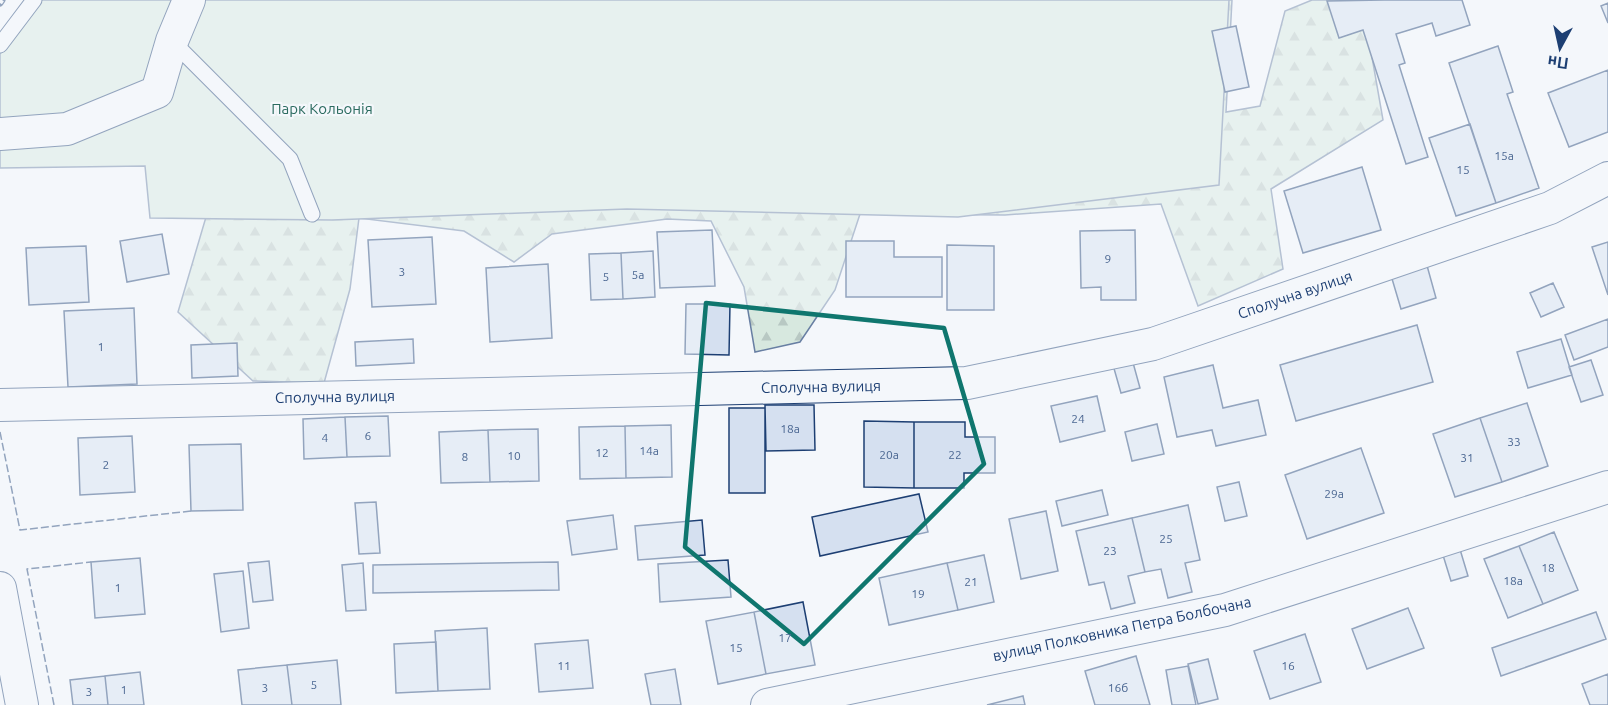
<svg xmlns="http://www.w3.org/2000/svg" width="1608" height="705" font-family="Ubuntu,sans-serif">
	<style>
		.forest { fill: url(#forest-firs); stroke: #687fa3; stroke-width: 1.5 }
		.green { fill: #d7e8df; stroke: #687fa3; stroke-width: 1.5 }
		.building { fill: #d5e0f0; stroke: #1d3f73; stroke-width: 1.5 }
		.lines { fill: none; stroke-linecap: round; stroke-linejoin: round }
		.lane-casing { stroke: #1d3f73; stroke-width: 17 }
		.street-casing { stroke: #1d3f73; stroke-width: 34 }
		.lane { stroke: #f4f7fb; stroke-width: 15 }
		.street { stroke: #f4f7fb; stroke-width: 32 }
		.rail-casing { stroke: #1d3f73; stroke-width: 7 }
		.rail { stroke: #f4f7fb; stroke-width: 4.5; stroke-dasharray: 14; stroke-linecap: butt }
		.fence { stroke: #1d3f73; stroke-width: 1.5; stroke-dasharray: 8 3; stroke-linecap: butt }
		.marked { fill: none; stroke: #0f766e; stroke-width: 4.5; stroke-linejoin: round }
		.labels { text-anchor: middle; stroke-width: 4.5; stroke-linejoin: round; paint-order: stroke }
		.number-label { font-size: 12px; fill: #4b6792 }
		.park-label { font-size: 15px; fill: #2c6c60; stroke: #f4f7fb }
		.street-label { font-size: 15px; fill: #1d3f73; stroke: #f4f7fb }
	</style>
	<defs>
		<pattern id="forest-firs" width="22" height="20" patternUnits="userSpaceOnUse" patternTransform="scale(1.5)"><rect width="22" height="20" fill="#d7e8df"/><path d="M5 1l3.5 6h-7zM16 11l3.5 6h-7z" fill="#b8c8c3"/></pattern>
	</defs>
	<rect width="100%" height="100%" fill="#f4f7fb"/>
	<!-- forest -->
	<path class="forest" d="M 270,0 L 1232,0 L 1226,112 L 1260,106 L 1285,11 L 1312,0 L 1362,0 L 1383,120 L 1271,189 L 1283,269 L 1198,306 L 1161,204 L 1005,215 L 860,214 L 835,290 L 800,342 L 755,352 L 744,287 L 711,221 L 667,219 L 552,234 L 514,262 L 464,231 L 359,218 L 350,289 L 324,383 L 253,381 L 178,312 Z"/>
	<!-- green -->
	<path class="green" d="M 36,0 L 1229,0 L 1219,185 L 958,217 L 627,209 L 332,220 L 150,218 L 145,166 L 0,168 L 0,48 Z"/>
	<!-- building -->
	<path class="building" d="M 1384,0 L 1462,0 L 1470,25 L 1436,36 L 1432,23 L 1396,34 L 1405,63 L 1399,65 L 1428,157 L 1406,164 L 1363,30 L 1339,38 L 1327,1 Z
		M 1608,3 L 1608,23 L 1601,6 Z
		M 1236,26 L 1249,87 L 1225,92 L 1212,31 Z
		M 1498,46 L 1513,92 L 1507,94 L 1539,188 L 1496,203 L 1449,63 Z
		M 1608,70 L 1608,132 L 1569,147 L 1548,93 Z
		M 1470,124 L 1496,203 L 1456,216 L 1429,138 Z
		M 1362,167 L 1381,230 L 1303,253 L 1284,191 Z
		M 712,230 L 715,286 L 660,288 L 657,232 Z
		M 1135,230 L 1136,300 L 1101,300 L 1101,287 L 1081,288 L 1080,231 Z
		M 162,234 L 169,274 L 127,282 L 120,241 Z
		M 432,237 L 436,304 L 372,307 L 368,240 Z
		M 846,241 L 894,241 L 894,257 L 942,257 L 942,297 L 846,297 Z
		M 1608,242 L 1608,295 L 1592,247 Z
		M 947,245 L 994,246 L 994,310 L 947,310 Z
		M 86,246 L 89,302 L 29,305 L 26,248 Z
		M 653,251 L 655,297 L 623,299 L 621,253 Z
		M 621,253 L 623,299 L 591,300 L 589,254 Z
		M 1426,262 L 1436,298 L 1401,309 L 1390,272 Z
		M 548,264 L 552,338 L 490,342 L 486,268 Z
		M 1553,283 L 1564,307 L 1541,317 L 1530,293 Z
		M 686,304 L 730,304 L 729,355 L 685,354 Z
		M 134,308 L 137,384 L 68,387 L 64,311 Z
		M 1608,319 L 1608,347 L 1574,360 L 1565,335 Z
		M 1417,325 L 1433,382 L 1296,421 L 1280,365 Z
		M 413,339 L 414,363 L 356,366 L 355,342 Z
		M 1561,339 L 1572,375 L 1528,388 L 1517,352 Z
		M 237,343 L 238,376 L 192,378 L 191,345 Z
		M 1132,359 L 1140,388 L 1121,393 L 1113,365 Z
		M 1591,360 L 1603,395 L 1581,402 L 1569,367 Z
		M 1213,365 L 1223,408 L 1258,400 L 1266,435 L 1216,446 L 1212,430 L 1177,437 L 1164,377 Z
		M 1097,396 L 1105,431 L 1060,442 L 1051,406 Z
		M 1527,403 L 1548,466 L 1502,482 L 1480,418 Z
		M 765,405 L 814,405 L 815,450 L 766,451 Z
		M 729,408 L 765,408 L 765,493 L 729,493 Z
		M 388,416 L 390,456 L 347,457 L 345,417 Z
		M 345,417 L 347,457 L 304,459 L 303,419 Z
		M 1480,418 L 1502,482 L 1455,497 L 1433,434 Z
		M 864,421 L 914,422 L 914,488 L 864,487 Z
		M 914,422 L 965,422 L 965,437 L 995,437 L 995,473 L 964,473 L 964,488 L 914,488 Z
		M 1157,424 L 1164,454 L 1132,461 L 1125,432 Z
		M 671,425 L 672,477 L 626,478 L 625,426 Z
		M 625,426 L 626,478 L 580,479 L 579,427 Z
		M 538,429 L 539,481 L 490,482 L 488,430 Z
		M 488,430 L 490,482 L 441,483 L 439,432 Z
		M 132,436 L 135,492 L 80,495 L 78,438 Z
		M 241,444 L 243,510 L 191,511 L 189,445 Z
		M 1361,448 L 1384,513 L 1307,539 L 1285,475 Z
		M 1239,482 L 1247,516 L 1225,521 L 1217,487 Z
		M 1102,490 L 1108,515 L 1062,526 L 1056,501 Z
		M 919,494 L 928,532 L 820,556 L 812,517 Z
		M 376,502 L 380,553 L 359,554 L 355,503 Z
		M 1188,505 L 1200,560 L 1185,563 L 1192,592 L 1168,598 L 1161,569 L 1145,572 L 1132,518 Z
		M 1046,511 L 1058,571 L 1021,579 L 1009,519 Z
		M 613,515 L 617,549 L 572,555 L 567,521 Z
		M 1132,518 L 1145,572 L 1128,576 L 1135,603 L 1111,609 L 1104,582 L 1089,585 L 1076,531 Z
		M 702,520 L 705,555 L 638,560 L 635,526 Z
		M 1554,532 L 1578,590 L 1543,604 L 1519,546 Z
		M 1459,546 L 1468,576 L 1451,581 L 1442,552 Z
		M 1519,546 L 1543,604 L 1508,618 L 1484,559 Z
		M 984,555 L 994,602 L 958,610 L 947,563 Z
		M 140,558 L 145,614 L 95,618 L 91,562 Z
		M 728,560 L 731,597 L 660,602 L 658,564 Z
		M 269,561 L 273,600 L 253,602 L 248,563 Z
		M 558,562 L 559,590 L 373,593 L 373,565 Z
		M 363,563 L 366,610 L 346,611 L 342,565 Z
		M 947,563 L 958,610 L 889,625 L 879,578 Z
		M 243,571 L 249,628 L 221,632 L 214,574 Z
		M 803,602 L 815,665 L 766,674 L 754,612 Z
		M 1408,608 L 1424,648 L 1367,669 L 1352,629 Z
		M 754,612 L 766,674 L 718,684 L 706,621 Z
		M 1596,612 L 1606,639 L 1501,676 L 1492,648 Z
		M 487,628 L 490,689 L 438,691 L 435,631 Z
		M 1305,634 L 1321,682 L 1270,699 L 1254,651 Z
		M 588,640 L 593,688 L 539,692 L 535,644 Z
		M 436,642 L 438,691 L 396,693 L 394,644 Z
		M 1136,656 L 1150,705 L 1095,705 L 1085,671 Z
		M 1208,659 L 1218,699 L 1198,704 L 1188,664 Z
		M 337,660 L 341,705 L 292,705 L 287,665 Z
		M 287,665 L 292,705 L 242,705 L 238,670 Z
		M 1188,666 L 1196,705 L 1172,705 L 1166,670 Z
		M 675,669 L 681,705 L 651,705 L 645,674 Z
		M 140,672 L 144,705 L 108,705 L 105,676 Z
		M 1608,674 L 1608,705 L 1590,705 L 1582,684 Z
		M 105,676 L 108,705 L 73,705 L 70,680 Z
		M 1023,696 L 1025,705 L 987,705 Z"/>
	<g class="lines">
		<defs>
			<path id="lane" d="M 172,41 L 290,159 L 312,214
				M 0,45 L 34,0"/>
			<path id="street" d="M 0,134 L 67,129 L 157,92 L 172,41 L 189,0
				M 0,405 L 967,383 L 1153,344 L 1550,208 L 1608,178
				M 0,588 L 22,705
				M 767,705 L 1225,610 L 1608,487"/>
		</defs>
		<!-- lane casing -->
		<use href="#lane" class="lane-casing"/>
		<!-- street casing -->
		<use href="#street" class="street-casing"/>
		<!-- lane -->
		<use href="#lane" class="lane"/>
		<!-- street -->
		<use href="#street" class="street"/>
		<defs>
			<path id="rail" d="M 0,3 L 2,0"/>
		</defs>
		<!-- rail casing -->
		<use href="#rail" class="rail-casing"/>
		<!-- rail -->
		<use href="#rail" class="rail"/>
		<!-- fence -->
		<path class="fence" d="M 0,432 L 20,530 L 191,511
			M 54,705 L 27,569 L 91,562"/>
	</g>
	<!-- marked area -->
	<path d="M0 0H1608V705H0ZM 706,303 L 944,328 L 984,464 L 804,644 L 685,547 Z" fill="#f4f7fb" fill-opacity=".55" fill-rule="evenodd"/>
	<path class="marked" d="M 706,303 L 944,328 L 984,464 L 804,644 L 685,547 Z"/>
	<g class="labels">
		<!-- number labels -->
		<g class="number-label">
			<text x="1504" y="160">15а</text>
			<text x="1463" y="174">15</text>
			<text x="1108" y="263">9</text>
			<text x="402" y="276">3</text>
			<text x="638" y="279">5а</text>
			<text x="606" y="281">5</text>
			<text x="101" y="351">1</text>
			<text x="1078" y="423">24</text>
			<text x="790" y="433">18а</text>
			<text x="368" y="440">6</text>
			<text x="325" y="442">4</text>
			<text x="1514" y="446">33</text>
			<text x="649" y="455">14а</text>
			<text x="602" y="457">12</text>
			<text x="889" y="459">20а</text>
			<text x="955" y="459">22</text>
			<text x="514" y="460">10</text>
			<text x="465" y="461">8</text>
			<text x="1467" y="462">31</text>
			<text x="106" y="469">2</text>
			<text x="1334" y="498">29а</text>
			<text x="1166" y="543">25</text>
			<text x="1110" y="555">23</text>
			<text x="1548" y="572">18</text>
			<text x="1513" y="585">18а</text>
			<text x="971" y="586">21</text>
			<text x="118" y="592">1</text>
			<text x="918" y="598">19</text>
			<text x="785" y="642">17</text>
			<text x="736" y="652">15</text>
			<text x="564" y="670">11</text>
			<text x="1288" y="670">16</text>
			<text x="314" y="689">5</text>
			<text x="265" y="692">3</text>
			<text x="1118" y="692">16б</text>
			<text x="124" y="694">1</text>
			<text x="89" y="696">3</text>
		</g>
		<!-- park labels -->
		<g class="park-label">
			<text x="322" y="114">Парк Кольонія</text>
		</g>
		<!-- street labels -->
		<g class="street-label">
			<text transform="translate(1295 295) rotate(-19)" y="5">Сполучна вулиця</text>
			<text transform="translate(821 387) rotate(-1)" y="5">Сполучна вулиця</text>
			<text transform="translate(335 397) rotate(-1)" y="5">Сполучна вулиця</text>
			<text transform="translate(1122 629) rotate(-12)" y="5">вулиця Полковника Петра Болбочана</text>
		</g>
	</g>
	<!-- north arrow -->
	<g transform="translate(1560 48) rotate(188)" stroke="#f4f7fb" stroke-width="4.5" paint-order="stroke">
	<path d="M0-4.5L10 22L0 15L-10 22Z" fill="#1d3f73"/>
	<text y="-9" font-size="16" font-weight="bold" text-anchor="middle" fill="#1d3f73">Пн</text>
	</g>
</svg>
